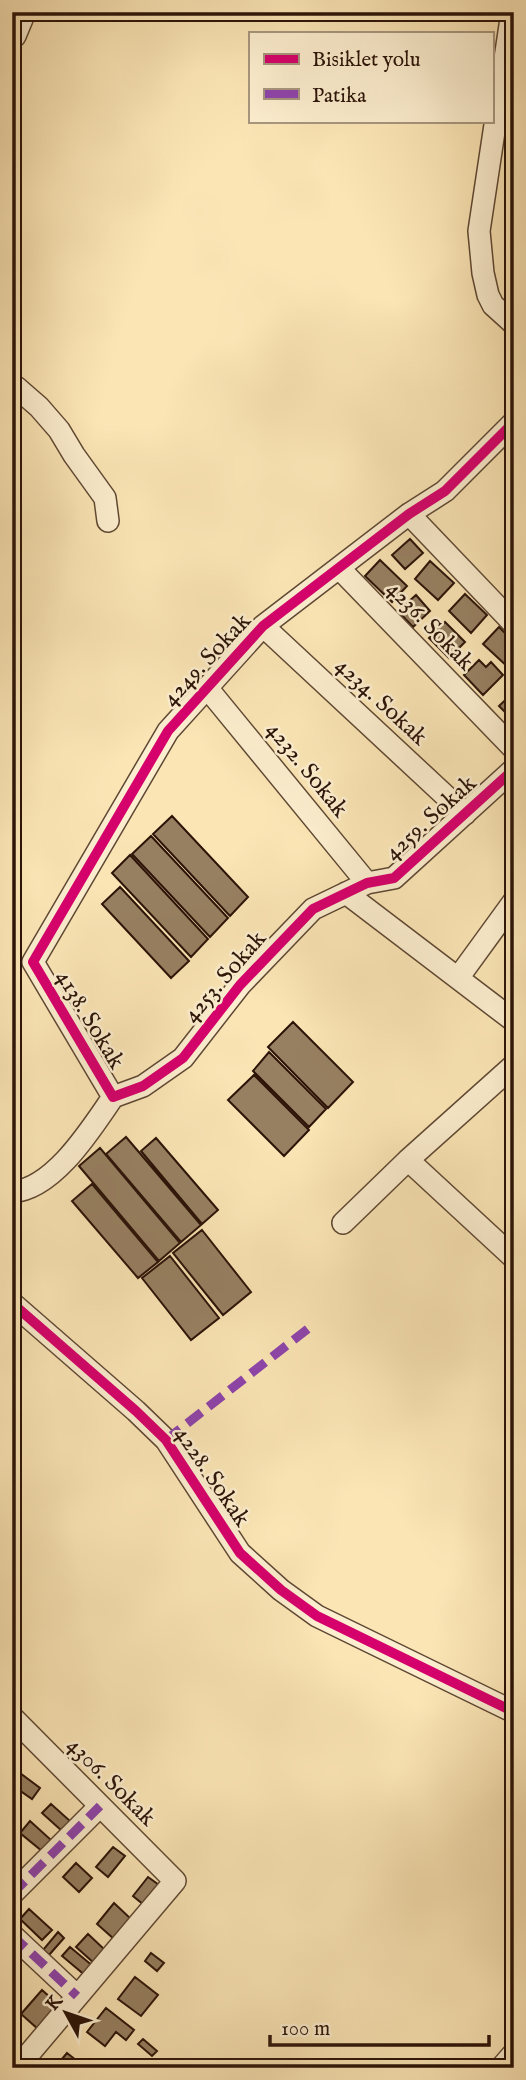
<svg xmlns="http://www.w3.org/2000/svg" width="526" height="2080" font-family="'IM FELL English',serif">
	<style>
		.building { fill: #978062; stroke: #2b1308; stroke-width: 2 }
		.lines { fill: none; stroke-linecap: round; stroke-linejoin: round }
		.minor-casing { stroke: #5f4833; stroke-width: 24 }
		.minor { stroke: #fceecf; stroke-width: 21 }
		.quiet { stroke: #8e44ad; stroke-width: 9; stroke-dasharray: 18 9; stroke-linecap: butt }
		.cycleway-casing { stroke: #fceecf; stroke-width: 15 }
		.cycleway { stroke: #d6006c; stroke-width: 10 }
		.labels { text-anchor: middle; stroke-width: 5; stroke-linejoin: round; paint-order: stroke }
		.street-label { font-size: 24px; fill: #2b1308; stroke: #fceecf }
	</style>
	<rect width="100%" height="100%" fill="#fbe5b5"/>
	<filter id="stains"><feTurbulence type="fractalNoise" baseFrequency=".00286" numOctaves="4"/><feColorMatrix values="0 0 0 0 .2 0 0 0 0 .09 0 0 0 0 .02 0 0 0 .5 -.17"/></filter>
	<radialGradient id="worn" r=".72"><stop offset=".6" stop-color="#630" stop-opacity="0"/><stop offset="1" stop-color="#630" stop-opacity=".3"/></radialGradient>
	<!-- building -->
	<path class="building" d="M 410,539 L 423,553 L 405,569 L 392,555 Z
		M 380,560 L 407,586 L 392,602 L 365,576 Z
		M 430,561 L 454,583 L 438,600 L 415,579 Z
		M 465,594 L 487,615 L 471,633 L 449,611 Z
		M 416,595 L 430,611 L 413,627 L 398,611 Z
		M 445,622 L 465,642 L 449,658 L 429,638 Z
		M 499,627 L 514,642 L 514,663 L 509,668 L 483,644 Z
		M 479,660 L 486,667 L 491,662 L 503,675 L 483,695 L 464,675 Z
		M 514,692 L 514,721 L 499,706 Z
		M 172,816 L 248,897 L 230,916 L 153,834 Z
		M 151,836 L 228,918 L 210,937 L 132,854 Z
		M 130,855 L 208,939 L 191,957 L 112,873 Z
		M 120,887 L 189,961 L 171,978 L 102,904 Z
		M 293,1022 L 353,1082 L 328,1108 L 268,1047 Z
		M 269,1052 L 326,1109 L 309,1127 L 253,1071 Z
		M 254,1075 L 309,1130 L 284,1156 L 228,1100 Z
		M 126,1137 L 201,1225 L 181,1242 L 106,1154 Z
		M 156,1138 L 218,1210 L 202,1224 L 141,1151 Z
		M 100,1148 L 180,1243 L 159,1261 L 79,1166 Z
		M 92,1184 L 158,1262 L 138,1278 L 72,1201 Z
		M 202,1230 L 251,1292 L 223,1315 L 173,1253 Z
		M 170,1256 L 219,1318 L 191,1340 L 142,1278 Z
		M 20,1773 L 40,1788 L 32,1799 L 12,1785 Z
		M 51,1804 L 70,1821 L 62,1831 L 42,1813 Z
		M 30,1821 L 51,1840 L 42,1851 L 20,1833 Z
		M 113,1847 L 125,1856 L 108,1877 L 96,1867 Z
		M 76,1863 L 92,1878 L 79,1892 L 63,1877 Z
		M 148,1877 L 159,1885 L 144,1905 L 133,1896 Z
		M 114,1903 L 131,1919 L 114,1939 L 97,1924 Z
		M 29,1909 L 52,1930 L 42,1940 L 20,1919 Z
		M 58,1932 L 64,1938 L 49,1955 L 43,1950 Z
		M 88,1934 L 105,1950 L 94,1963 L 76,1947 Z
		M 70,1947 L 94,1967 L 86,1976 L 62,1956 Z
		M 151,1953 L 164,1963 L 157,1971 L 145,1961 Z
		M 135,1977 L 158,1995 L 141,2016 L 118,1999 Z
		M 42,1990 L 60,2006 L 38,2029 L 21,2014 Z
		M 106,2008 L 134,2030 L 126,2040 L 116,2032 L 105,2046 L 87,2032 Z
		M 143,2039 L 157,2051 L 152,2056 L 138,2044 Z
		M 67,2053 L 86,2068 L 60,2068 L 57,2065 Z"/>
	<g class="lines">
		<defs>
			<path id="minor" d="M 512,12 L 479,231 L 483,273 L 488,295 L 493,305 L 514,324
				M 12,38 L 15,36 L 25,12
				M 12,387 L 16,387 L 39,407 L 59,430 L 74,455 L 105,498 L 108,521
				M 409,514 L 514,624
				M 339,568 L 514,749
				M 263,626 L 465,814
				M 208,689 L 367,883
				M 346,893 L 514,1021
				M 458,978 L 514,901
				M 113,1097 L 33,962 L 168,731 L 263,626 L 409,514 L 445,491 L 514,422
				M 113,1097 L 143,1086 L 183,1058 L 240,985 L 313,909 L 367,883 L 394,878 L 514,769
				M 408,1160 L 514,1258
				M 12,1192 C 54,1189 91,1129 113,1097
				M 343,1223 L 408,1160 L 514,1065
				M 12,1303 L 136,1411 L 166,1440 L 240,1553 L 281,1590 L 317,1616 L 514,1712
				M 12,1717 L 175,1881 L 17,2068
				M 12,1894 L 100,1806
				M 12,1935 L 77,1996
				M 501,2068 L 514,2053"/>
		</defs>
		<!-- minor casing -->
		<use href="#minor" class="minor-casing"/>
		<!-- minor -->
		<use href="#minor" class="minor"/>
		<!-- quiet -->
		<path class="quiet" d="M 166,1440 L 314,1324
			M 12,1894 L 100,1806
			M 12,1935 L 77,1996"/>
		<defs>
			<path id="cycleway" d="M 514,422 L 445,491 L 409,514 L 263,626 L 168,731 L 33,962 L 113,1097 L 143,1086 L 183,1058 L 240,985 L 313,909 L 367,883 L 394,878 L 514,769
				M 12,1303 L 136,1411 L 166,1440 L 240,1553 L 281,1590 L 317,1616 L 514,1712"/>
		</defs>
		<!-- cycleway casing -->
		<use href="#cycleway" class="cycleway-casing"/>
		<!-- cycleway -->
		<use href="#cycleway" class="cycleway"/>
	</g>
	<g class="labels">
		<!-- street labels -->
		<g class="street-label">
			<text transform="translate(431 625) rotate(46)" y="8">4236. Sokak</text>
			<text transform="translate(206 659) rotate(-47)" y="8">4249. Sokak</text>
			<text transform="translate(382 701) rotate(43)" y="8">4234. Sokak</text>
			<text transform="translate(308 769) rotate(51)" y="8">4232. Sokak</text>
			<text transform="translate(430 817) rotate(-42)" y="8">4259. Sokak</text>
			<text transform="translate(224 976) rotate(-49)" y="8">4253. Sokak</text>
			<text transform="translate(91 1019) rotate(59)" y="8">4138. Sokak</text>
			<text transform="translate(213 1476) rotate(56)" y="8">4228. Sokak</text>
			<text transform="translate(112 1781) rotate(45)" y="8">4306. Sokak</text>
		</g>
	</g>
	<!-- margin -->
	<rect width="526" height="2080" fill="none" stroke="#fbe5b5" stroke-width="42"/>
	<rect x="14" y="14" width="498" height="2052" fill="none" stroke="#2b1308" stroke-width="3.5"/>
	<rect x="21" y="21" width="484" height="2038" fill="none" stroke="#2b1308" stroke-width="2"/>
	<!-- legend -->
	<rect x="249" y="32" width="245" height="91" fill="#fceecf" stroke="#a8967f" stroke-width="2"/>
	<rect x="264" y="54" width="35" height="10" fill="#d6006c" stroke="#a8967f" stroke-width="2"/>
	<text x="312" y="66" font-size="21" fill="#2b1308">Bisiklet yolu</text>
	<rect x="264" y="89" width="35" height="10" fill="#8e44ad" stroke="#a8967f" stroke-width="2"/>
	<text x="312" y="102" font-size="21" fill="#2b1308">Patika</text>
	<!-- north arrow -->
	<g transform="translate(66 2013) rotate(310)" stroke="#fceecf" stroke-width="5" paint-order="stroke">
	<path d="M0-5L12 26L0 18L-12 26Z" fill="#2b1308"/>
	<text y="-10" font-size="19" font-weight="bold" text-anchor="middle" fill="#2b1308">K</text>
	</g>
	<!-- scale -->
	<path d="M270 2035v10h219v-10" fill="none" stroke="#2b1308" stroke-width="3.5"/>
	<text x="281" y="2035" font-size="21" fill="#2b1308" stroke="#fceecf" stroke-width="5" paint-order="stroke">100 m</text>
	<rect width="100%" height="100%" filter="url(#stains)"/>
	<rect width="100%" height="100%" fill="url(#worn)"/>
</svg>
